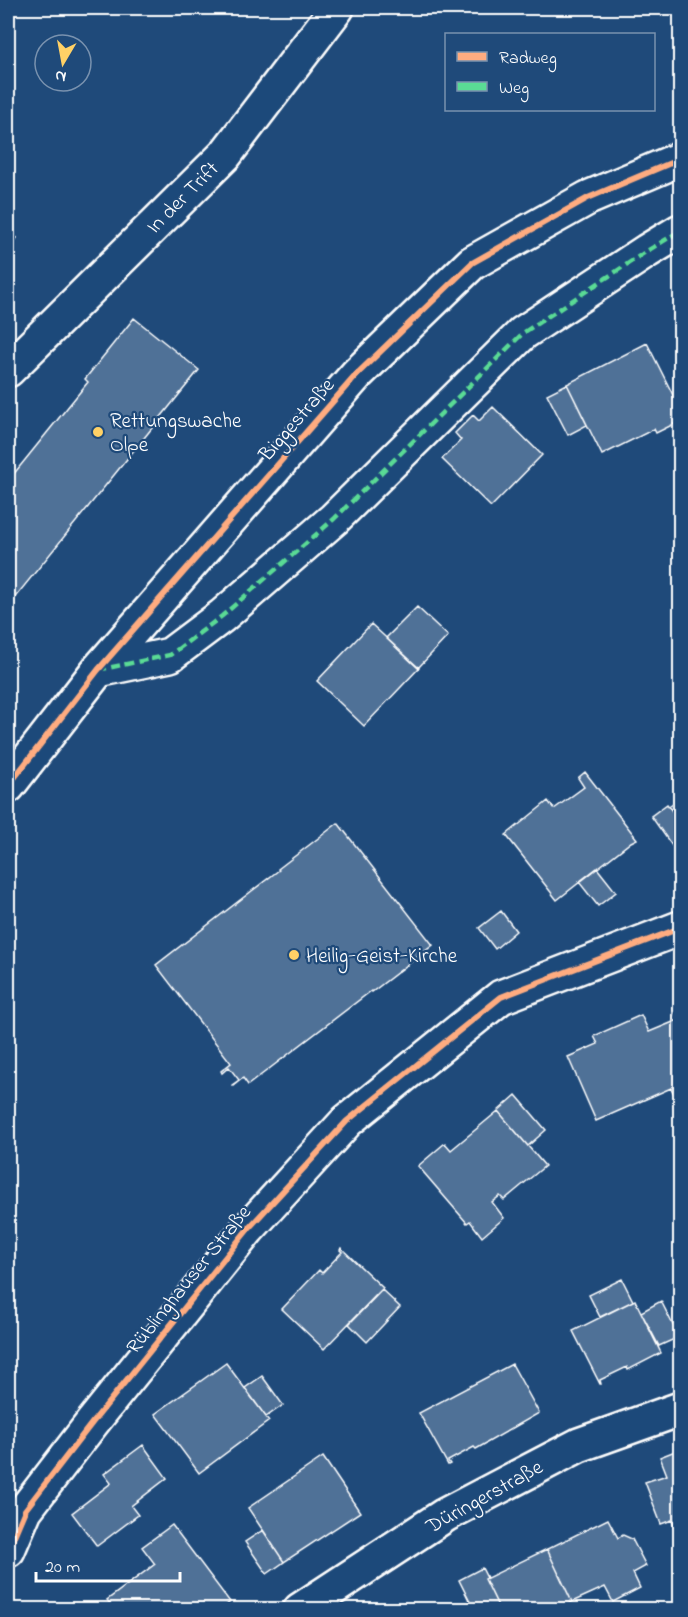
<svg xmlns="http://www.w3.org/2000/svg" width="688" height="1617" font-family="'Indie Flower',sans-serif">
	<style>
		.building { fill: #507197; stroke: #fff; stroke-width: 1.5 }
		.lines { fill: none; stroke-linecap: round; stroke-linejoin: round }
		.minor-casing { stroke: #fff; stroke-width: 38 }
		.minor { stroke: #1f4a7a; stroke-width: 33 }
		.quiet { stroke: #5adb95; stroke-width: 4.5; stroke-dasharray: 9 4.5; stroke-linecap: butt }
		.cycleway-casing { stroke: #1f4a7a; stroke-width: 10 }
		.cycleway { stroke: #ffac80; stroke-width: 6 }
		.poi-dot { fill: #ffd166; stroke: #1f4a7a; stroke-width: 2 }
		.labels { text-anchor: middle; stroke-width: 4.5; stroke-linejoin: round; paint-order: stroke }
		.street-label { font-size: 21px; fill: #fff; stroke: #1f4a7a }
		.poi-label { font-size: 21px; fill: #fff; stroke: #1f4a7a; text-anchor: start }
	</style>
	<rect width="100%" height="100%" fill="#1f4a7a"/>
	<filter id="ink" filterUnits="userSpaceOnUse"><feTurbulence type="fractalNoise" baseFrequency=".0167" numOctaves="2"/><feDisplacementMap in="SourceGraphic" scale="12" xChannelSelector="R" yChannelSelector="G"/><feConvolveMatrix kernelMatrix="1 2 1 2 8 2 1 2 1" color-interpolation-filters="sRGB"/></filter>
	<g filter="url(#ink)">
		<!-- building -->
		<path class="building" d="M 8,231 L 17,238 L 8,251 Z
			M 134,318 L 199,370 L 8,606 L 8,481 L 88,382 L 85,379 Z
			M 647,343 L 680,409 L 680,421 L 656,433 L 654,429 L 602,455 L 567,384 Z
			M 567,384 L 587,425 L 568,435 L 547,394 Z
			M 493,407 L 542,455 L 491,507 L 442,459 L 461,440 L 455,433 L 473,415 L 479,421 Z
			M 417,607 L 448,636 L 418,668 L 386,638 Z
			M 371,624 L 419,668 L 364,726 L 317,681 Z
			M 585,772 L 637,839 L 631,842 L 557,900 L 506,835 L 548,801 L 554,809 L 584,787 L 578,778 Z
			M 680,798 L 680,822 L 669,806 Z
			M 667,804 L 680,822 L 680,846 L 675,850 L 651,816 Z
			M 338,823 L 433,945 L 372,992 L 371,991 L 248,1085 L 243,1078 L 233,1086 L 232,1085 L 239,1080 L 229,1067 L 222,1073 L 221,1071 L 231,1063 L 156,965 L 279,870 L 278,869 Z
			M 597,868 L 616,892 L 598,906 L 579,882 Z
			M 501,911 L 516,931 L 495,949 L 479,928 Z
			M 680,1009 L 680,1096 L 676,1098 L 671,1088 L 596,1121 L 568,1057 L 598,1044 L 594,1036 L 641,1015 L 649,1032 L 678,1020 L 675,1012 Z
			M 516,1095 L 546,1130 L 528,1146 L 498,1111 Z
			M 498,1111 L 545,1166 L 504,1200 L 500,1196 L 492,1202 L 504,1218 L 482,1237 L 470,1221 L 467,1223 L 418,1166 L 445,1143 L 451,1150 Z
			M 341,1248 L 383,1288 L 324,1349 L 282,1309 L 319,1270 L 322,1273 L 342,1252 L 340,1250 Z
			M 622,1279 L 633,1301 L 600,1317 L 589,1295 Z
			M 382,1290 L 400,1307 L 367,1342 L 349,1324 Z
			M 635,1300 L 661,1353 L 628,1370 L 627,1367 L 600,1380 L 601,1384 L 600,1384 L 573,1331 Z
			M 661,1301 L 679,1337 L 659,1346 L 641,1312 Z
			M 226,1363 L 269,1421 L 199,1473 L 155,1414 Z
			M 512,1364 L 539,1413 L 476,1449 L 474,1447 L 448,1461 L 450,1464 L 448,1465 L 419,1413 Z
			M 262,1376 L 283,1405 L 266,1417 L 245,1388 Z
			M 143,1445 L 167,1478 L 131,1506 L 138,1515 L 97,1546 L 72,1513 L 111,1483 L 104,1474 Z
			M 680,1449 L 680,1544 L 672,1520 L 661,1524 L 645,1482 L 667,1475 L 660,1457 Z
			M 323,1457 L 360,1512 L 284,1562 L 248,1508 Z
			M 608,1519 L 618,1538 L 623,1535 L 632,1539 L 646,1566 L 633,1573 L 640,1588 L 613,1602 L 605,1587 L 572,1602 L 547,1549 Z
			M 172,1525 L 230,1602 L 220,1610 L 115,1610 L 107,1600 L 155,1564 L 142,1547 Z
			M 263,1530 L 284,1562 L 267,1574 L 245,1542 Z
			M 547,1549 L 572,1602 L 558,1610 L 500,1610 L 485,1579 Z
			M 482,1568 L 487,1578 L 485,1579 L 500,1610 L 474,1610 L 459,1580 Z"/>
		<g class="lines">
			<defs>
				<path id="minor" d="M 8,370 L 225,155 L 337,8
					M 98,670 L 170,655 L 222,616 L 334,519 L 523,333 L 647,251 L 680,231
					M 8,786 L 98,670 L 357,374 L 472,263 L 588,198 L 680,159
					M 8,1550 L 25,1510 L 92,1423 L 248,1229 L 347,1121 L 501,997 L 680,928
					M 300,1610 L 445,1515 L 579,1445 L 680,1409"/>
			</defs>
			<!-- minor casing -->
			<use href="#minor" class="minor-casing"/>
			<!-- minor -->
			<use href="#minor" class="minor"/>
			<!-- quiet -->
			<path class="quiet" d="M 98,670 L 170,655 L 222,616 L 334,519 L 523,333 L 647,251 L 680,231"/>
			<defs>
				<path id="cycleway" d="M 8,786 L 98,670 L 357,374 L 472,263 L 588,198 L 680,159
					M 8,1550 L 25,1510 L 92,1423 L 248,1229 L 347,1121 L 501,997 L 680,928"/>
			</defs>
			<!-- cycleway casing -->
			<use href="#cycleway" class="cycleway-casing"/>
			<!-- cycleway -->
			<use href="#cycleway" class="cycleway"/>
		</g>
	</g>
	<!-- markers -->
	<g class="poi-dot">
		<circle cx="98" cy="432" r="6"/>
		<circle cx="294" cy="955" r="6"/>
	</g>
	<g class="labels">
		<!-- street labels -->
		<g class="street-label">
			<text transform="translate(182 197) rotate(-45)" y="7">In der Trift</text>
			<text transform="translate(296 419) rotate(-49)" y="7">Biggestraße</text>
			<text transform="translate(188 1279) rotate(-51)" y="7">Rüblinghauser Straße</text>
			<text transform="translate(484 1496) rotate(-29)" y="7">Düringerstraße</text>
		</g>
		<!-- poi labels -->
		<g class="poi-label">
			<text x="110" y="427">Rettungswache<tspan x="110" dy="24">Olpe</tspan></text>
			<text x="306" y="962">Heilig-Geist-Kirche</text>
		</g>
	</g>
	<!-- margin -->
	<rect width="688" height="1617" fill="none" stroke="#1f4a7a" stroke-width="30"/>
	<rect x="15" y="15" width="658" height="1587" fill="none" stroke="#fff" stroke-width="2" filter="url(#ink)"/>
	<!-- legend -->
	<rect x="445" y="33" width="210" height="78" fill="#1f4a7a" stroke="#7992af" stroke-width="1.5"/>
	<rect x="457" y="52" width="30" height="9" fill="#ffac80" stroke="#7992af" stroke-width="1.5"/>
	<text x="499" y="63" font-size="18" fill="#ffffff">Radweg</text>
	<rect x="457" y="82" width="30" height="9" fill="#5adb95" stroke="#7992af" stroke-width="1.5"/>
	<text x="499" y="93" font-size="18" fill="#ffffff">Weg</text>
	<!-- north arrow -->
	<g transform="translate(63 63) rotate(190)"><circle r="28" fill="#1f4a7a" stroke="#7992af" stroke-width="1.5"/>
	<path d="M0-4.5L10 22L0 15L-10 22Z" fill="#ffd166"/>
	<text y="-9" font-size="16" font-weight="bold" text-anchor="middle" fill="#ffffff">N</text>
	</g>
	<!-- scale -->
	<path d="M36 1572v9h144v-9" fill="none" stroke="#ffffff" stroke-width="3"/>
	<text x="45" y="1572" font-size="18" fill="#ffffff" stroke="#1f4a7a" stroke-width="4.5" paint-order="stroke">20 m</text>
</svg>
